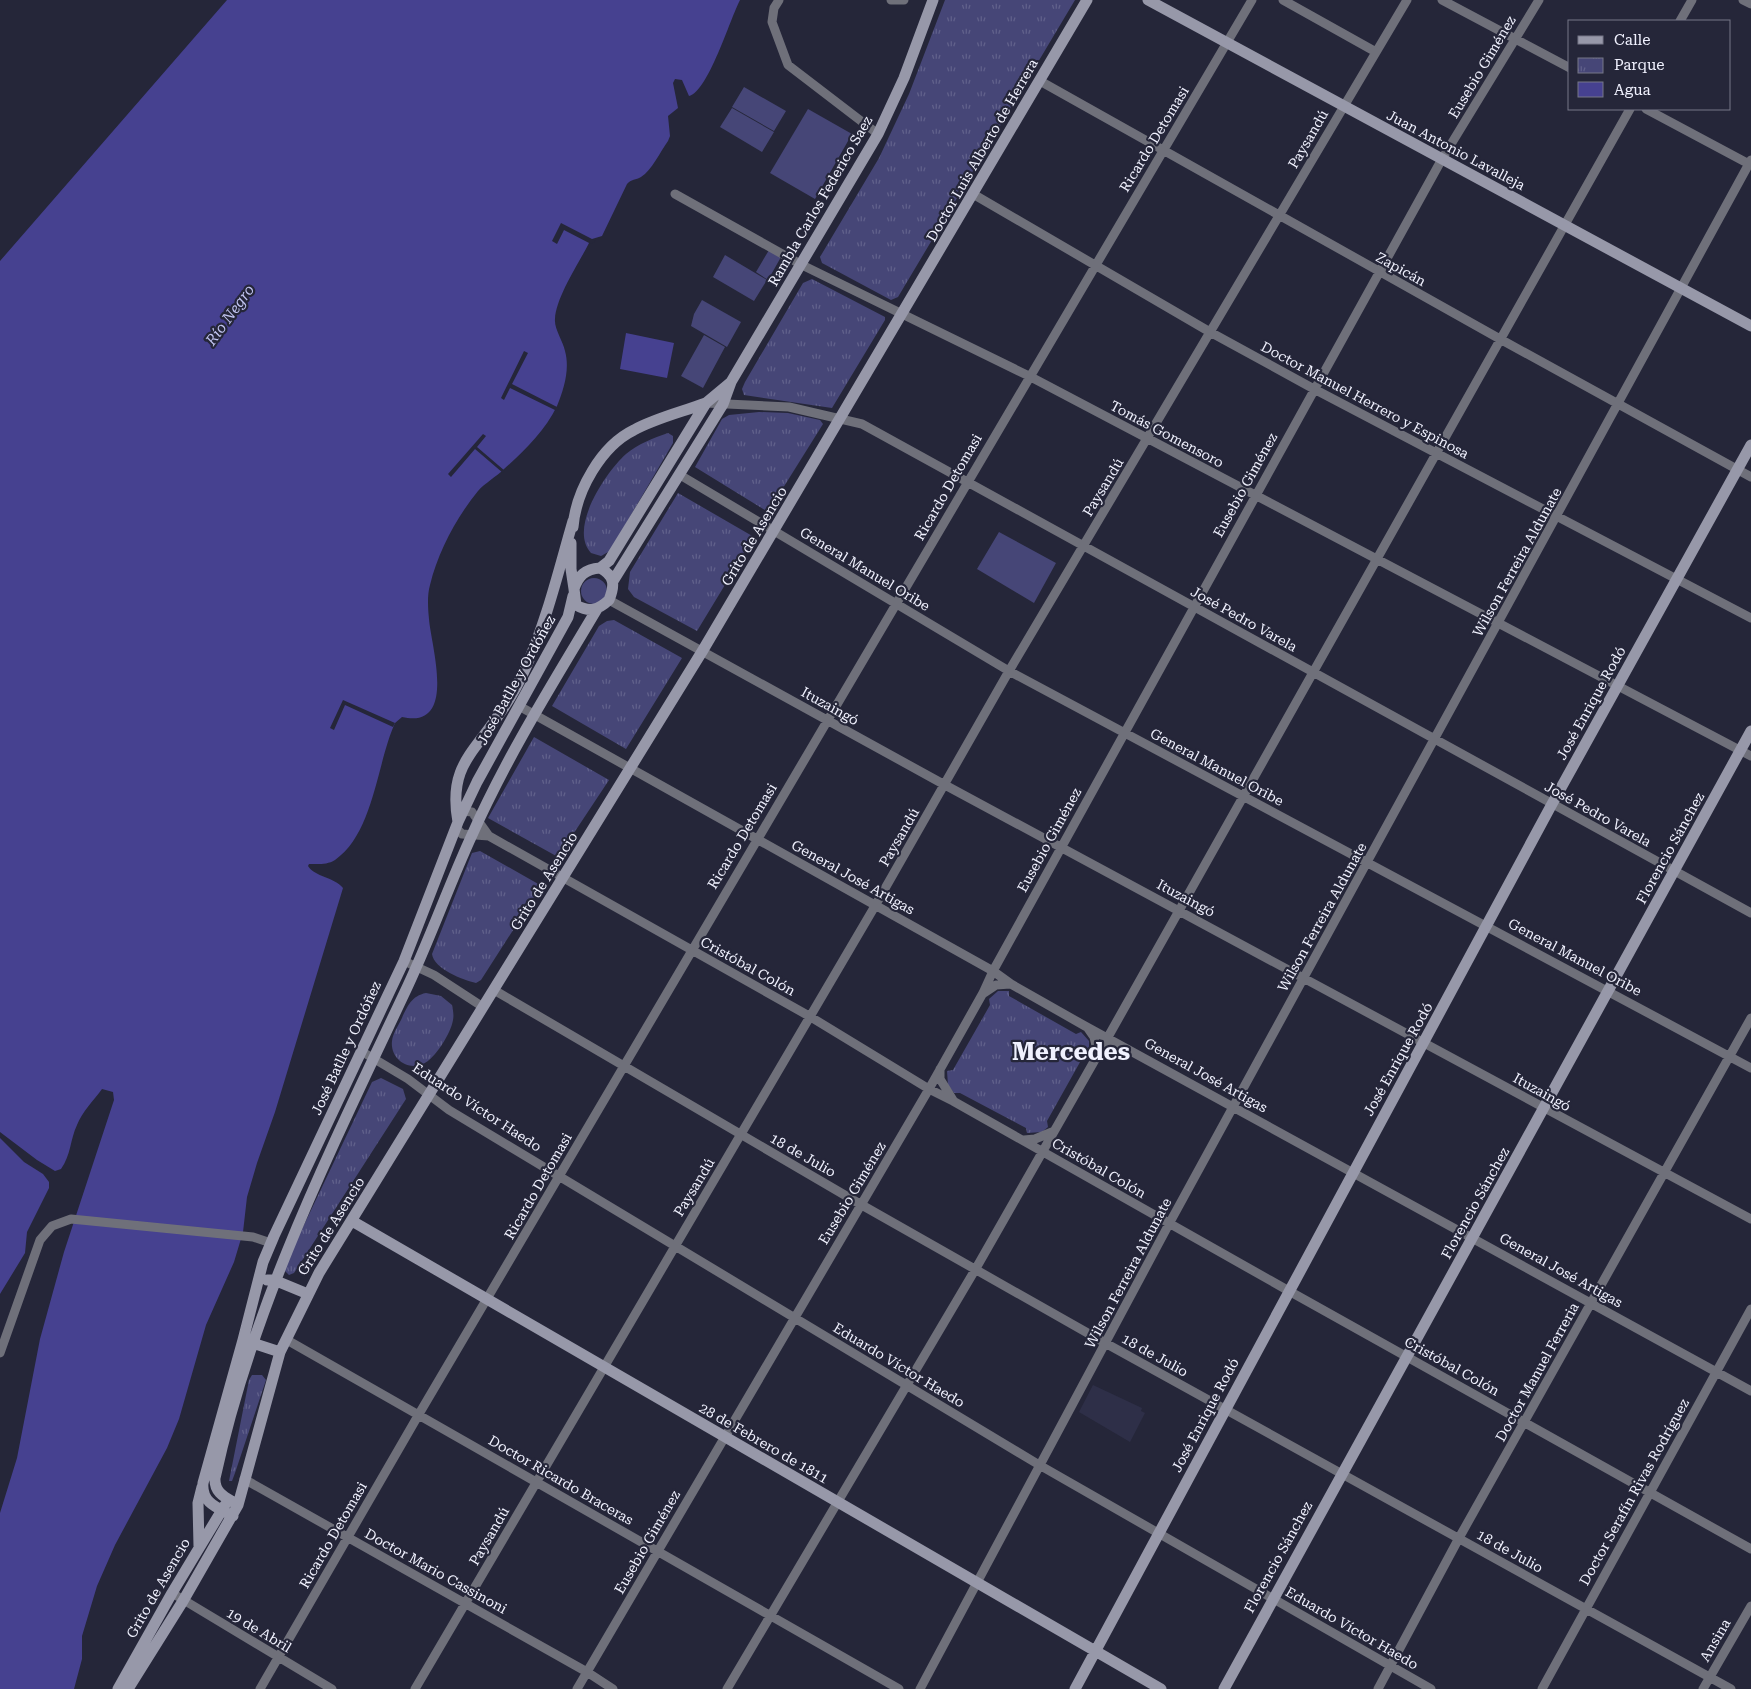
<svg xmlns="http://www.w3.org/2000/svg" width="1751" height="1689" font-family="'Roboto Serif',serif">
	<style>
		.built { fill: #2e2f48 }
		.grass { fill: #464677 }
		.park { fill: url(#park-tufts) }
		.water { fill: #464190 }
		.pier { fill: #252639 }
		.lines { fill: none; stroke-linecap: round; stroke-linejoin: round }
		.street { stroke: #6f707a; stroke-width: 9 }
		.secondary { stroke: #9798a9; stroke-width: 11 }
		.labels { text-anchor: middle; stroke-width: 4.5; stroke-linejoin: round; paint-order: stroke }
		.street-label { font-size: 14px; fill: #f0f1fe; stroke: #252639 }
		.water-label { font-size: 15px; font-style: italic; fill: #c1c4f0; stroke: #252639 }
		.town-label { font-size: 24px; font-weight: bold; fill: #f0f1fe; stroke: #252639 }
	</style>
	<defs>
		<pattern id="park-tufts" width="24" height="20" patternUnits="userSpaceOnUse" patternTransform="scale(1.25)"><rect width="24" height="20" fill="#464677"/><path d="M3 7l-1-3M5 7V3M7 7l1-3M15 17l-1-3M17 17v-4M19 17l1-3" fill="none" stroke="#61618b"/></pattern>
	</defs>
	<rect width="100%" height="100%" fill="#252639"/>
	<!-- built -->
	<path class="built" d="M 1093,1385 L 1142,1408 L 1141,1411 L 1145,1413 L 1130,1442 L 1079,1412 Z"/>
	<!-- grass -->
	<path class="grass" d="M 744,87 L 786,111 L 774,131 L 732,107 Z
		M 732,108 L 774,132 L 762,152 L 720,127 Z
		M 808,109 L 852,134 L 815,199 L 770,173 Z
		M 769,250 L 781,257 L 768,280 L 756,272 Z
		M 725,255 L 767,280 L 754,301 L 713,277 Z
		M 702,300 L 741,322 L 727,347 L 691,326 L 694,314 Z
		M 704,335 L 725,347 L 703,388 L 681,376 Z
		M 999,532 L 1056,563 L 1034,603 L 977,569 Z
		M581 591a13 13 0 1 1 26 0a13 13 0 1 1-26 0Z"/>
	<!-- park -->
	<path class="park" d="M 945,0 L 1075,0 L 898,297 L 891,300 L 822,263 L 820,257 L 879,158 L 909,94 Z
		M 812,279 L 885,317 L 885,320 L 832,408 L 744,395 L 742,389 L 745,382 L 803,283 Z
		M 759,412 L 788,413 L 820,420 L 823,424 L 768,512 L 695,467 L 722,419 L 729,415 Z
		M 668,433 L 673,436 L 673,443 L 610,551 L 601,556 L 591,553 C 568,528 606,472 626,454 C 638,444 653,438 668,433 Z
		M 678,493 L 754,537 L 697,631 L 634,597 L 628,589 L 630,572 Z
		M 614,620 L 682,658 L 626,749 L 552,706 L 599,626 L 607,621 Z
		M 534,737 L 609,780 L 558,857 L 488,818 Z
		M 480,851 L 540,885 L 540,888 L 481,980 L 476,983 C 463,980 434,969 432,954 L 472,853 Z
		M 998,991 L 1009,991 L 1009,996 L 1076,1034 L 1081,1032 L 1089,1041 L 1089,1055 L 1084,1055 L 1047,1121 L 1048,1127 L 1042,1132 L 1027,1133 L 1026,1128 L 960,1093 L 954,1093 L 948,1085 L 947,1071 L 953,1070 L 990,1005 L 989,999 Z
		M 426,993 L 441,996 L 452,1005 C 453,1010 454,1015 453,1020 C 451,1033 435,1059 423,1064 C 407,1071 390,1058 392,1041 C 393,1033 398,1026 401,1020 C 407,1007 411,996 426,993 Z
		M 381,1078 L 403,1089 L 406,1099 L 294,1273 L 289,1275 L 283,1269 L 372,1082 Z
		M 252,1375 L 262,1375 L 266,1380 L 235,1473 L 232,1481 L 229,1481 L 249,1380 Z"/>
	<!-- water -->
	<path class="water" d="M 227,0 L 740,0 C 730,19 708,92 689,96 L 682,80 L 675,79 L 673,83 L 678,108 L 668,116 L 670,136 L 668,141 C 660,152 652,170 641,177 C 636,180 631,179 627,184 L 602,236 L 592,239 L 589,243 C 579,263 556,297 555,319 C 554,329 563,341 565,351 C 570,369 564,389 557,406 C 545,431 524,451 504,469 C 496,477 485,483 478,491 C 456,518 438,552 430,585 C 427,595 428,609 429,619 C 431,646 458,730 402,717 L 395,723 C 377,762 374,833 335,860 C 327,865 318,864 309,864 L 308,866 C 315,877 334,877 343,888 L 275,1112 L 257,1163 L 247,1197 L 243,1232 L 234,1262 L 206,1325 L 179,1419 L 167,1448 L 115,1545 L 97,1586 L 82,1636 L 82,1659 L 74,1689 L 0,1689 L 0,1513 L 17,1458 L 40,1339 L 64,1252 L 114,1100 L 113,1092 L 102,1089 C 94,1100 82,1112 77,1125 C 70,1140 71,1155 61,1169 L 55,1171 L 37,1160 L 0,1132 L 0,261 Z
		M 626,333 L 674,343 L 667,378 L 620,369 Z
		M 0,1138 L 24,1162 L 43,1174 L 49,1182 L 49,1188 L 27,1232 L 25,1253 L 0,1294 Z"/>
	<!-- pier -->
	<path class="pier" d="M 561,223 L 592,239 L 596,241 L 591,244 L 564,230 L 557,244 L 552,241 Z
		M 524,351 L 528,353 L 512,384 L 559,408 L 557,411 L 510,388 L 504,400 L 501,398 Z
		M 483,434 L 486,436 L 477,447 L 505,471 L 503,473 L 475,449 L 451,477 L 448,474 Z
		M 343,700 L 395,723 L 393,727 L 345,705 L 334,730 L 330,728 Z"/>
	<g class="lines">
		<!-- street -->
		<path class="street" d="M 779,0 L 774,8 L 772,22 L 788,65 L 878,134
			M 891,0 L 904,0
			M 1283,0 L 1376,52
			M 1442,0 L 1570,68
			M 1743,0 L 1751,4
			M 1680,21 L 1692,0
			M 1040,81 L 1500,339 L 1751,477
			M 1646,109 L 1751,165
			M 675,194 L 802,265 L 1029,376 L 1751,756
			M 973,194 L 1210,332 L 1314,389 L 1751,618
			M 706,403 L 789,407 L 862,424 L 1751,913
			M 680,475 L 1009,671 L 1751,1068
			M 609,600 L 945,785 L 1751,1219
			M 519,706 L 993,971 L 1011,984 L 1085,1026 L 1751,1391
			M 463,811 L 472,812 L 489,836
			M 456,828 L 462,834 L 489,836 L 809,1016 L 929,1089 L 953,1101 L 1289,1291 L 1751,1549
			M 404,961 L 434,975 L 483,1007
			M 494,990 L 860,1204 L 1107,1344 L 1731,1689
			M 984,993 L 996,985 L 1010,984
			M 1087,1027 L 1094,1037 L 1098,1054
			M 361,1051 L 408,1079 L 449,1110 L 1041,1466 L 1431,1689
			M 940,1069 L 940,1079 L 953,1100
			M 1024,1140 L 1035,1139 L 1052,1132
			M 287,1340 L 899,1689
			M 0,1353 L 40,1240 L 52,1226 L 71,1219 L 253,1237 L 271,1243
			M 244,1479 L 587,1672 L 613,1689
			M 172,1593 L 332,1689
			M 260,1689 L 419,1414 L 1252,0
			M 415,1689 L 875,906 L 1009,671 L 1407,0
			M 577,1689 L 929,1089 L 983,993 L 993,971 L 1442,159 L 1539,0
			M 727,1689 L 975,1270 L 1108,1037 L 1630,109
			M 920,1689 L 1169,1224 L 1751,160
			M 1378,1689 L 1459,1538 L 1751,1018
			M 1542,1689 L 1751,1309
			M 1703,1689 L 1751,1606"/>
		<!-- secondary -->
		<path class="secondary" d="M 1148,0 L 1751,326
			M 573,527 C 576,491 601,446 634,430 C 656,418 682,412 706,403
			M 571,543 L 571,569 L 574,589
			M 600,568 L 609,561 L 706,403 L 730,383
			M 600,568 C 615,576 615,585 609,600 C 598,610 590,613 576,605 L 574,589 C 578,576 585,569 600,568 Z
			M 613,581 L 723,404 L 731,382 L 878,134 L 904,78 L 933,0
			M 458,822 C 448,767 473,754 500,713 C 510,699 519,683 526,667 C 547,620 559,569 573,521
			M 352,1221 L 1161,1689
			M 267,1280 L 274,1280 L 308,1294
			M 246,1341 L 280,1352
			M 238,1505 C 227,1498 214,1494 215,1478 C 252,1307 330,1151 404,994 C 429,942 448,887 472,835 C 507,756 553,683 597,609
			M 233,1516 C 218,1508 201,1503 203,1483 L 243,1340 L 263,1262 L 274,1236 L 404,961 L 458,822 L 477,782 L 568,617 L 573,596
			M 199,1546 L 198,1503 L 202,1487
			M 118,1689 L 172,1593 L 225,1505
			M 128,1689 L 183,1601 L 238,1505 L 280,1352 L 319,1273 L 703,650 L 1087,0
			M 1075,1689 L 1552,804 L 1751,445
			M 1224,1689 L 1751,731"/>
	</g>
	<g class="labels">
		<!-- street labels -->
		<g class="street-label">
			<text transform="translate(1482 67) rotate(-59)" y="5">Eusebio Giménez</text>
			<text transform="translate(1154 139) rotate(-59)" y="5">Ricardo Detomasi</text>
			<text transform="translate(1308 139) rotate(-60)" y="5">Paysandú</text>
			<text transform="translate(982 150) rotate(-60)" y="5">Doctor Luis Alberto de Herrera</text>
			<text transform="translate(1456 150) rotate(28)" y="5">Juan Antonio Lavalleja</text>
			<text transform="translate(820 201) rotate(-60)" y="5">Rambla Carlos Federico Saez</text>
			<text transform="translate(1401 269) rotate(29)" y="5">Zapicán</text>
			<text transform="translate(1365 400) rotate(28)" y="5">Doctor Manuel Herrero y Espinosa</text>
			<text transform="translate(1167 434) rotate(28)" y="5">Tomás Gomensoro</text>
			<text transform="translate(1245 485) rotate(-61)" y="5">Eusebio Giménez</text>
			<text transform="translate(948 487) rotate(-60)" y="5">Ricardo Detomasi</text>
			<text transform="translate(1103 487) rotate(-59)" y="5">Paysandú</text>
			<text transform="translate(754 536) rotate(-59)" y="5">Grito de Asencio</text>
			<text transform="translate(1517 562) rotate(-61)" y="5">Wilson Ferreira Aldunate</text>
			<text transform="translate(865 569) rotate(31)" y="5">General Manuel Oribe</text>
			<text transform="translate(1244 619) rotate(29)" y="5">José Pedro Varela</text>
			<text transform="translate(516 680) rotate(-61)" y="5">José Batlle y Ordóñez</text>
			<text transform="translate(1591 703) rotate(-61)" y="5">José Enrique Rodó</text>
			<text transform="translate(830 706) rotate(29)" y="5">Ituzaingó</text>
			<text transform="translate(1217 767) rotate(28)" y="5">General Manuel Oribe</text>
			<text transform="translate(1598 814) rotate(29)" y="5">José Pedro Varela</text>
			<text transform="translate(742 836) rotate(-59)" y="5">Ricardo Detomasi</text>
			<text transform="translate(899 837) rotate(-60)" y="5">Paysandú</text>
			<text transform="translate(1049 840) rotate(-61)" y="5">Eusebio Giménez</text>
			<text transform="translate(1670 848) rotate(-61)" y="5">Florencio Sánchez</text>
			<text transform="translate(853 877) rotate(29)" y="5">General José Artigas</text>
			<text transform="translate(544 881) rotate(-58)" y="5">Grito de Asencio</text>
			<text transform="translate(1186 898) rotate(28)" y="5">Ituzaingó</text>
			<text transform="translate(1322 917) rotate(-61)" y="5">Wilson Ferreira Aldunate</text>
			<text transform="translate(1575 957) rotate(28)" y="5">General Manuel Oribe</text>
			<text transform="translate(748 966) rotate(29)" y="5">Cristóbal Colón</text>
			<text transform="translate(346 1048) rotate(-65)" y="5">José Batlle y Ordóñez</text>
			<text transform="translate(1398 1059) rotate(-61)" y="5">José Enrique Rodó</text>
			<text transform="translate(1206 1075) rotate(29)" y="5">General José Artigas</text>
			<text transform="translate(1542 1092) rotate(29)" y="5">Ituzaingó</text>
			<text transform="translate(477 1107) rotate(33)" y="5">Eduardo Víctor Haedo</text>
			<text transform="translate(803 1155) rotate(30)" y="5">18 de Julio</text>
			<text transform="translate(1099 1168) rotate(30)" y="5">Cristóbal Colón</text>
			<text transform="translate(538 1186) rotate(-60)" y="5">Ricardo Detomasi</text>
			<text transform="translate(694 1187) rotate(-59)" y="5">Paysandú</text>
			<text transform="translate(852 1193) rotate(-59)" y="5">Eusebio Giménez</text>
			<text transform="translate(1475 1203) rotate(-61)" y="5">Florencio Sánchez</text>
			<text transform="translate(331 1226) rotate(-58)" y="5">Grito de Asencio</text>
			<text transform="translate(1561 1270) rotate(29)" y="5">General José Artigas</text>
			<text transform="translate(1128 1273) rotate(-62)" y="5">Wilson Ferreira Aldunate</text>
			<text transform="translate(1155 1355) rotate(29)" y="5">18 de Julio</text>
			<text transform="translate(899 1365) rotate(31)" y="5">Eduardo Víctor Haedo</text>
			<text transform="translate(1452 1366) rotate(29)" y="5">Cristóbal Colón</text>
			<text transform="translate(1537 1372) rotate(-61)" y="5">Doctor Manuel Ferreria</text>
			<text transform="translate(1205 1415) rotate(-62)" y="5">José Enrique Rodó</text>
			<text transform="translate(764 1443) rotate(30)" y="5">28 de Febrero de 1811</text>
			<text transform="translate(561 1480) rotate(30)" y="5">Doctor Ricardo Braceras</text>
			<text transform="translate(1634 1492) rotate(-61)" y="5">Doctor Serafín Rivas Rodríguez</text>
			<text transform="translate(333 1535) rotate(-60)" y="5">Ricardo Detomasi</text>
			<text transform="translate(489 1536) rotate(-60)" y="5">Paysandú</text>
			<text transform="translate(647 1542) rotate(-60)" y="5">Eusebio Giménez</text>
			<text transform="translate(1510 1551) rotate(29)" y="5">18 de Julio</text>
			<text transform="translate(1278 1557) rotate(-61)" y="5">Florencio Sánchez</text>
			<text transform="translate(436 1571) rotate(29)" y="5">Doctor Mario Cassinoni</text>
			<text transform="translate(158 1588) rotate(-60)" y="5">Grito de Asencio</text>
			<text transform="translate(1352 1628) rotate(30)" y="5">Eduardo Víctor Haedo</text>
			<text transform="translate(259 1630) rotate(31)" y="5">19 de Abril</text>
			<text transform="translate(1715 1640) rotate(-60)" y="5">Ansina</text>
		</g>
		<!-- water labels -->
		<g class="water-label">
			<text transform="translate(230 315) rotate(-54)" y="5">Río Negro</text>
		</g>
		<!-- town labels -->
		<g class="town-label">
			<text x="1071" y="1060">Mercedes</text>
		</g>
	</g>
	<!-- legend -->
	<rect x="1568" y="20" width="162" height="90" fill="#252639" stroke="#767788"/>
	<rect x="1578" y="36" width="25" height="8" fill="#9798a9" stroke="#767788"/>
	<text x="1614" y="45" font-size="15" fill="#f0f1fe">Calle</text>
	<rect x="1578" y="58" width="25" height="15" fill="url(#park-tufts)" stroke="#767788"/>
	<text x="1614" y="70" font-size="15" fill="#f0f1fe">Parque</text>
	<rect x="1578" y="82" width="25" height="15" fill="#464190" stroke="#767788"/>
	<text x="1614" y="95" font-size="15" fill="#f0f1fe">Agua</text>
</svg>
